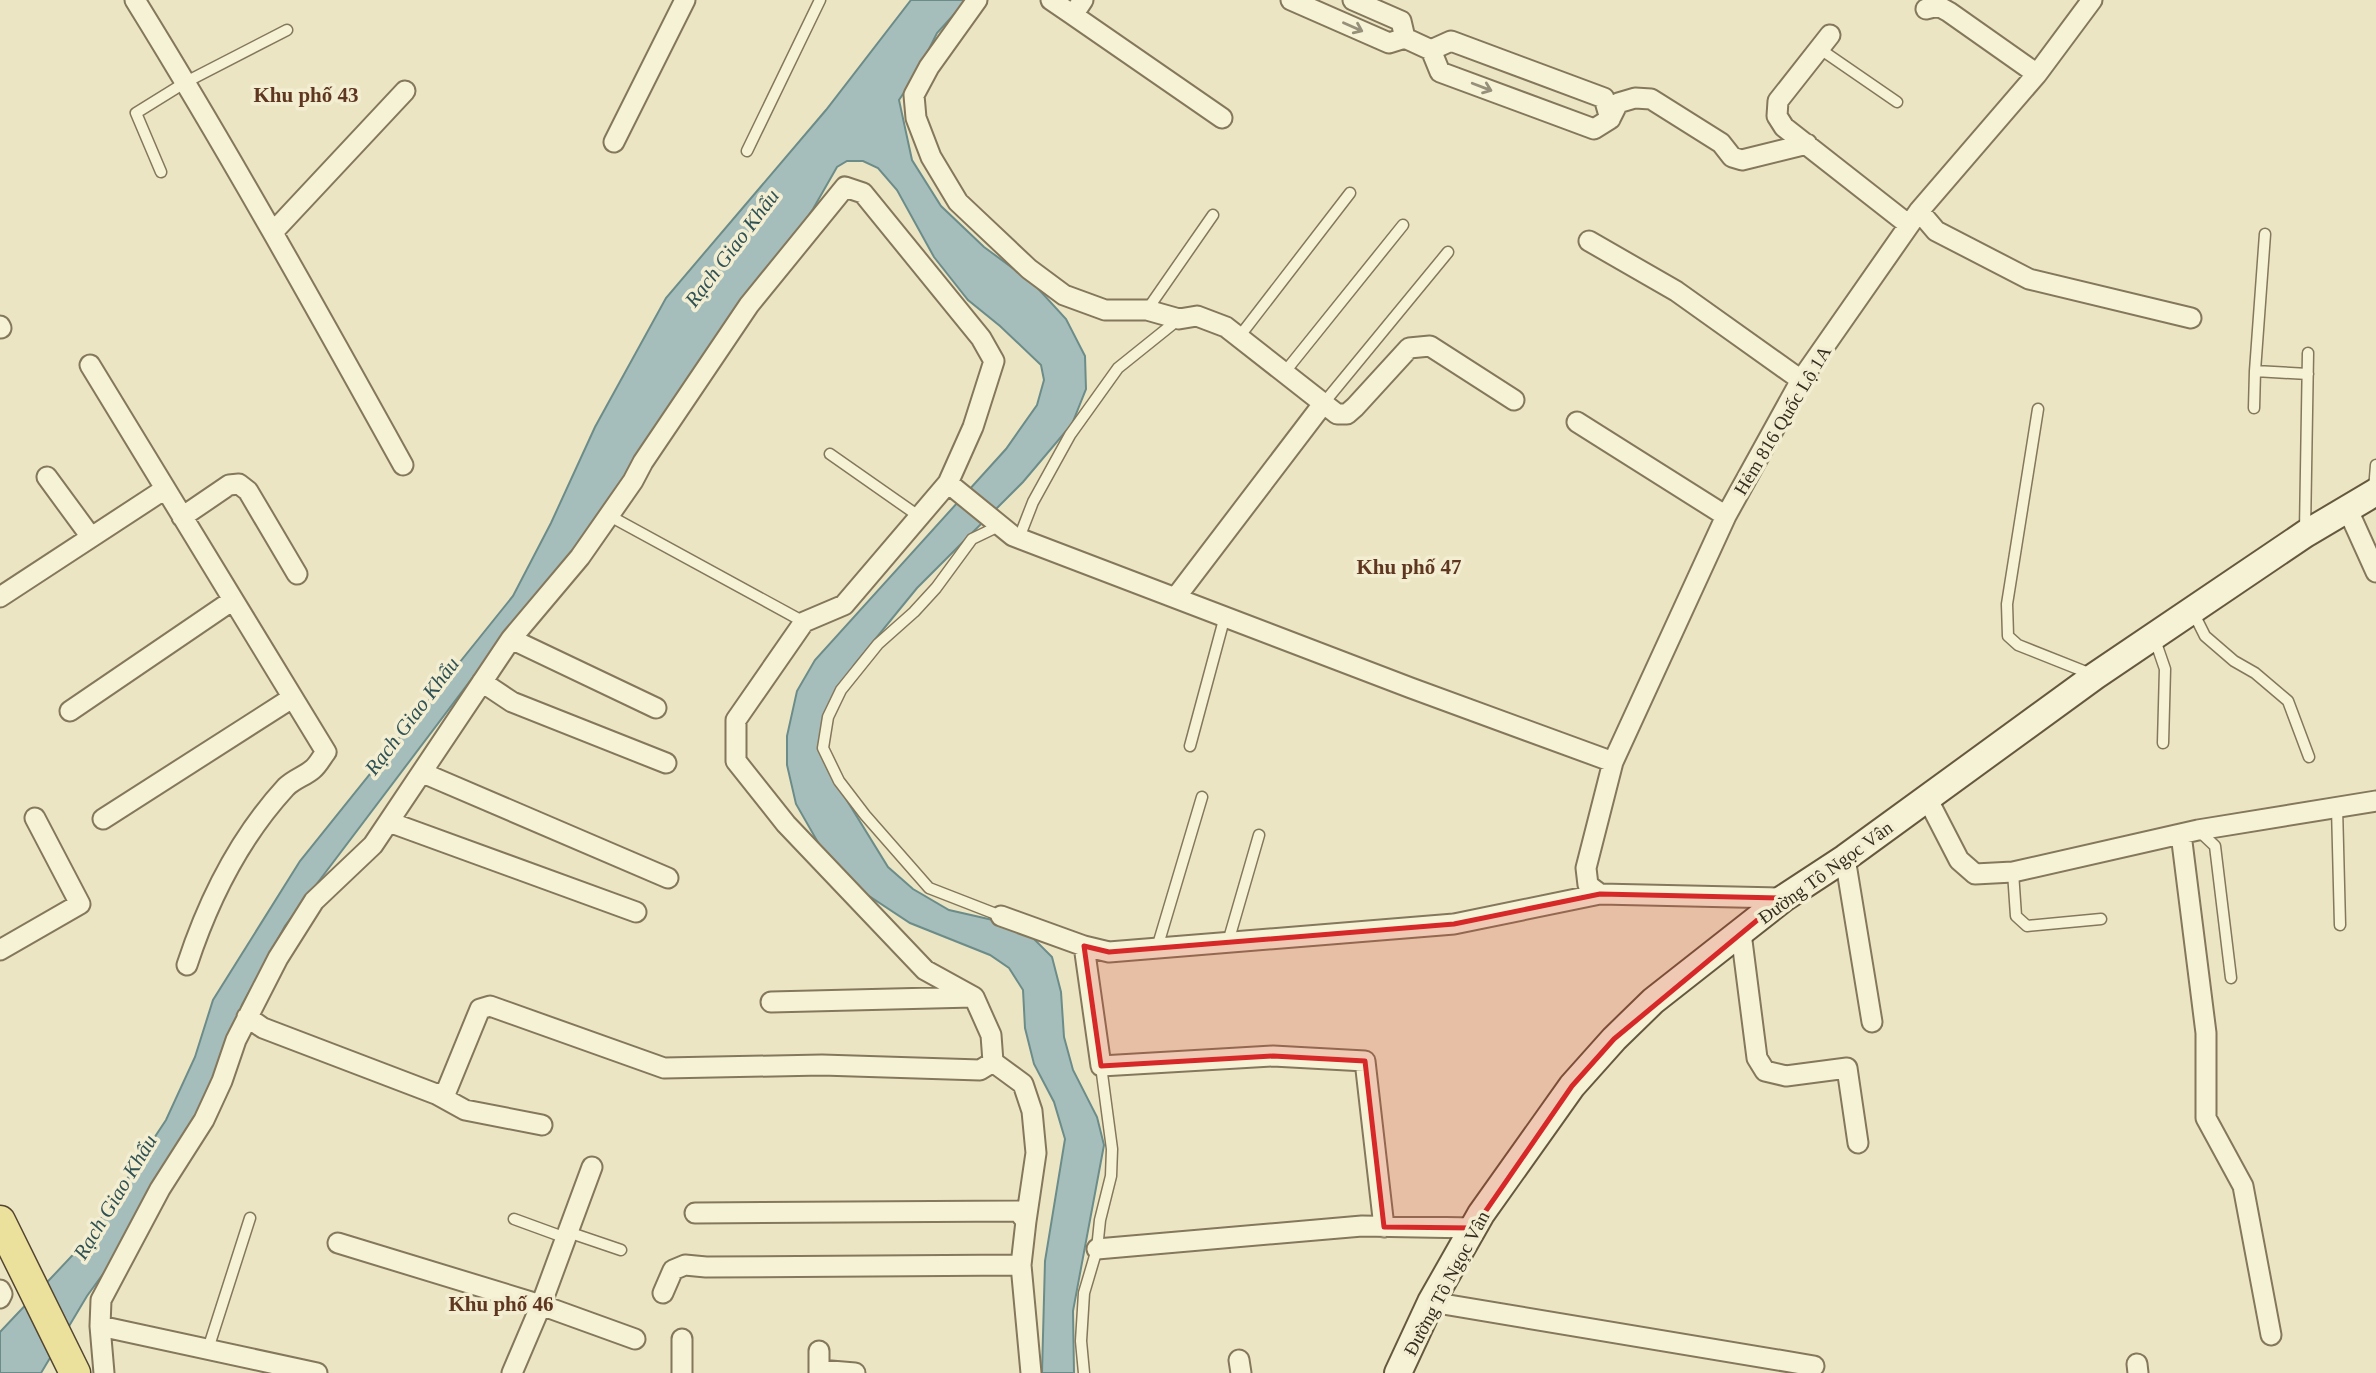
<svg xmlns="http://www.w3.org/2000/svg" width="2376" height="1373" font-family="Georgia,serif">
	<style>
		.water { fill: #a5bebb; stroke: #6c8c89; stroke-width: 2 }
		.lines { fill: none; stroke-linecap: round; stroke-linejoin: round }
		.lane-casing { stroke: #84775b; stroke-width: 13 }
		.street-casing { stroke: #84775b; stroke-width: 23 }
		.secondary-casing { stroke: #66583e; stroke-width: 30 }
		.primary-casing { stroke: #52452f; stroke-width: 33 }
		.lane { stroke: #f6f2d6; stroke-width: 10 }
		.street { stroke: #f6f2d6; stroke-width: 19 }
		.secondary { stroke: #f6f2d6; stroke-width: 26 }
		.primary { stroke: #ece09d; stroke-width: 30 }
		.oneway { stroke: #96907a }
		.marked { fill: #d62828; fill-opacity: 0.2; stroke: #d62828; stroke-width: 5; stroke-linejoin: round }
		.labels { text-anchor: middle; stroke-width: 7; stroke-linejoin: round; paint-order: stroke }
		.street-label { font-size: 19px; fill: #352d1e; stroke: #f3eed2 }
		.neighbourhood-label { font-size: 21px; font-weight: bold; fill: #5f3720; stroke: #f3eed2 }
		.water-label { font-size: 21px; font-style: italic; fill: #2e5154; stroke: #f3eed2 }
	</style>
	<rect width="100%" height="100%" fill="#ebe5c3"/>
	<!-- water -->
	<path class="water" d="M 911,0 L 967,0 L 937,33 L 916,75 L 899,100 L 912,160 L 941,206 L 984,247 L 1033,283 L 1066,319 L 1085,356 L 1086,389 L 1072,424 L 1023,482 L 917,588 L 854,665 L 825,714 L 820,744 L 827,768 L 888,867 L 913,889 L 949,910 L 1006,923 L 1028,933 L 1052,957 L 1061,992 L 1064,1037 L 1073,1070 L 1097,1117 L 1104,1145 L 1073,1311 L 1074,1373 L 1042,1373 L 1045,1261 L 1065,1139 L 1054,1102 L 1034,1064 L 1025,1028 L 1023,990 L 1009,968 L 990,955 L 910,923 L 863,892 L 824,853 L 796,804 L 787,765 L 787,736 L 797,691 L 815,660 L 1006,449 L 1037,405 L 1044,380 L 1041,365 L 1000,326 L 968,300 L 934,257 L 897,190 L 878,168 L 863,161 L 847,161 L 837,167 L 813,209 L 732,325 L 578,556 L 486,660 L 285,926 L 242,1005 L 214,1092 L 133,1233 L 87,1296 L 41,1373 L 0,1373 L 0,1332 L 86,1241 L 166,1120 L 195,1057 L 213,1000 L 300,861 L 513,596 L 551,523 L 595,427 L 666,298 L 826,110 Z"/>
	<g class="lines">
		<defs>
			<path id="lane" d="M 1820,49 L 1897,102
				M 747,151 L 820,0
				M 161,172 L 136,113 L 186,82 L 287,30
				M 2265,234 L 2255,371 L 2308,374
				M 1147,310 L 1213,215
				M 1239,337 L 1350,193
				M 1284,373 L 1403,225
				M 1323,404 L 1448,252
				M 2254,408 L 2255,371
				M 2038,409 L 2007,604 L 2008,636 L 2018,645 L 2091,674
				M 830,454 L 920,517
				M 2374,490 L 2376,465
				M 608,515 L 804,622
				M 999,526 L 972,539 L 936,588 L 914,612 L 878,644 L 841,690 L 828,717 L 823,748 L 839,781 L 865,815 L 929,888 L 1001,916
				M 2305,530 L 2308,353
				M 1019,538 L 1033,502 L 1070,435 L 1118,368 L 1179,319
				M 2192,610 L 2205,636 L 2234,661 L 2255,673 L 2288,701 L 2309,757
				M 2154,637 L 2165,669 L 2163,743
				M 1190,746 L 1225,616
				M 2337,807 L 2340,925
				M 2198,830 L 2215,846 L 2231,978
				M 2013,872 L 2016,916 L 2027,926 L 2101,919
				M 1228,942 L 1259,835
				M 1157,948 L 1202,797
				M 514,1219 L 566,1238
				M 568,1232 L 621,1250
				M 208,1349 L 250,1218
				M 1084,1373 L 1081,1341 L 1084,1293 L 1097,1249 L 1100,1220 L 1111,1176 L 1112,1149 L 1101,1066"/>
			<path id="street" d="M 135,0 C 229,152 316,308 403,465
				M 977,0 L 929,67 L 914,95 L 916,118 L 931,157 L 958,202 L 1029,269 L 1064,295 L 1105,310 L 1147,310 L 1179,319 L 1197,316 L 1226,327 L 1337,414 L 1347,414 L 1355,407 L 1409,348 L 1430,346 L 1514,400
				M 1051,0 L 1073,15 L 1083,0
				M 1291,0 L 1389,43 L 1405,38 L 1401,21 L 1353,0
				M 1926,9 L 1938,6 L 1949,12 L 2037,74
				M 1073,15 L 1222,118
				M 1830,35 L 1778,101 L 1777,116 L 1784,127 L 1909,225
				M 1405,38 L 1431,50 L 1440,72 L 1594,129 L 1610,119 L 1604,98 L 1451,41 L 1431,50
				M 1610,119 L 1618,103 L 1635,98 L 1651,99 L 1721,143 L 1732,157 L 1742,160 L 1807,144
				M 614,142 L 685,0
				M 1919,211 L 1936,231 L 2029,279 L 2191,318
				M 274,231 L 405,91
				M 1589,241 L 1676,291 L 1801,380
				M 0,326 L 1,328
				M 90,365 L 326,752 C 322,757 318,765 313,769 C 305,776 294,779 286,787 C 240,837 208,901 187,965
				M 1577,422 L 1726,516
				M 47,477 L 91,537
				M 948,483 L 1013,536 L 1411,688 L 1613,762
				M 2347,508 L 2376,572
				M 182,517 L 229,485 L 239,484 L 248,491 L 297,574
				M 0,597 L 165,489
				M 1176,597 L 1323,404
				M 511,639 L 656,708
				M 482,682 L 512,702 L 666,763
				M 70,711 L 233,600
				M 423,773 L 668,878
				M 1927,798 L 1959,860 L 1975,874 L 2013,872 L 2198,830 L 2376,801
				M 103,819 L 292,698
				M 389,822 L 636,912
				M 2181,834 L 2206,1033 L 2206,1118 L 2243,1186 L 2271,1335
				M 1845,858 L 1872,1022
				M 1600,894 L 1588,885 L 1586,868 L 1613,762 L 1726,516 L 1801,380 L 1919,211 L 2037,74 L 2092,0
				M 1001,916 L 1084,946 L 1109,952 L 1454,924 L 1600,894 L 1784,898
				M 1741,933 L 1757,1058 L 1765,1071 L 1786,1076 L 1847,1068 L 1858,1143
				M 1084,946 L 1101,1066 L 1273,1056 L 1365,1061 L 1384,1227
				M 0,950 L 80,904 L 35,818
				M 771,1002 L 973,997
				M 993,1062 L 1023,1084 L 1032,1111 L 1036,1153 L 1026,1221
				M 436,1094 L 465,1110 L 542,1125
				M 695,1213 L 1018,1211 L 1026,1221 L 1021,1265 L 1031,1373
				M 338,1243 L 541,1305 L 635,1339
				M 1097,1249 L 1362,1226 L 1474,1228
				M 0,1290 L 2,1294 L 0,1298
				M 663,1293 L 673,1270 L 685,1265 L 706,1267 L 1021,1265
				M 1431,1302 L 1814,1366
				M 100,1326 L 317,1373
				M 1239,1360 L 1241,1373
				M 2137,1364 L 2138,1373
				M 819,1370 L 855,1373
				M 104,1373 L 100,1326 L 101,1300 L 160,1189 L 204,1120 L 222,1081 L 236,1040 L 278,958 L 314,901 L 373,845 L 511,639 L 580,557 L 633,481 L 643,462 L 749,305 L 845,187 L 863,193 L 981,338 L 994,361 L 973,427 L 948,483 L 844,605 L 804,622 L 736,720 L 736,761 L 786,824 L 925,970 L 974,997 L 991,1035 L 993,1062 L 980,1070 L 822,1065 L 664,1068 L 490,1006 L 480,1009 L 446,1092 L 436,1094 L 263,1028 L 247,1017
				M 512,1373 L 541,1305 L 592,1167
				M 682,1373 L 682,1339
				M 819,1373 L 819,1351"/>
			<path id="secondary" d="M 1398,1373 L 1431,1302 L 1481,1214 L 1572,1086 L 1614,1039 L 1653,1001 L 1784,898 L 1845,858 L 2095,676 L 2305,534 L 2376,492"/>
			<path id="primary" d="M 0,1221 L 75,1373"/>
		</defs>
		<!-- lane casing -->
		<use href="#lane" class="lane-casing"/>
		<!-- street casing -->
		<use href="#street" class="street-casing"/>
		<!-- secondary casing -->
		<use href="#secondary" class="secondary-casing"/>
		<!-- primary casing -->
		<use href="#primary" class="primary-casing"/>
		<!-- lane -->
		<use href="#lane" class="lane"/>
		<!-- street -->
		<use href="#street" class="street"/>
		<!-- secondary -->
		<use href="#secondary" class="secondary"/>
		<!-- primary -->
		<use href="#primary" class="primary"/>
	</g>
	<!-- one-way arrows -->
	<defs><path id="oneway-shaft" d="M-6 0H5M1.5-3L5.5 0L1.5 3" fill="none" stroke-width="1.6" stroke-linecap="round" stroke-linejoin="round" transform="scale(1.75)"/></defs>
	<g class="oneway">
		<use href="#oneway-shaft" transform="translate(1353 27) rotate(24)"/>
		<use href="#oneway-shaft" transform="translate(1482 87) rotate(21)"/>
	</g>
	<!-- marked area -->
	<path class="marked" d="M 1600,894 L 1784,898 L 1614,1039 L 1572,1086 L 1474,1228 L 1384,1227 L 1365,1061 L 1273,1056 L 1101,1066 L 1084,946 L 1109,952 L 1454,924 Z"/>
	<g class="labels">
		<!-- street labels -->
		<g class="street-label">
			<text transform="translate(1782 420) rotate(-59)" y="7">Hẻm 816 Quốc Lộ 1A</text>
			<text transform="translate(1825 872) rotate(-36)" y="7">Đường Tô Ngọc Vân</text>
			<text transform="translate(1446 1283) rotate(-62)" y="7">Đường Tô Ngọc Vân</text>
		</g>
		<!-- neighbourhood labels -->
		<g class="neighbourhood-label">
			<text x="306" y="102">Khu phố 43</text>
			<text x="1409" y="574">Khu phố 47</text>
			<text x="501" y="1311">Khu phố 46</text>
		</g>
		<!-- water labels -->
		<g class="water-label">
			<text transform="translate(732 248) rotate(-53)" y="7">Rạch Giao Khẩu</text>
			<text transform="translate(412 716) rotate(-53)" y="7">Rạch Giao Khẩu</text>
			<text transform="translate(115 1197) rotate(-59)" y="7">Rạch Giao Khẩu</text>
		</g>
	</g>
</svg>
